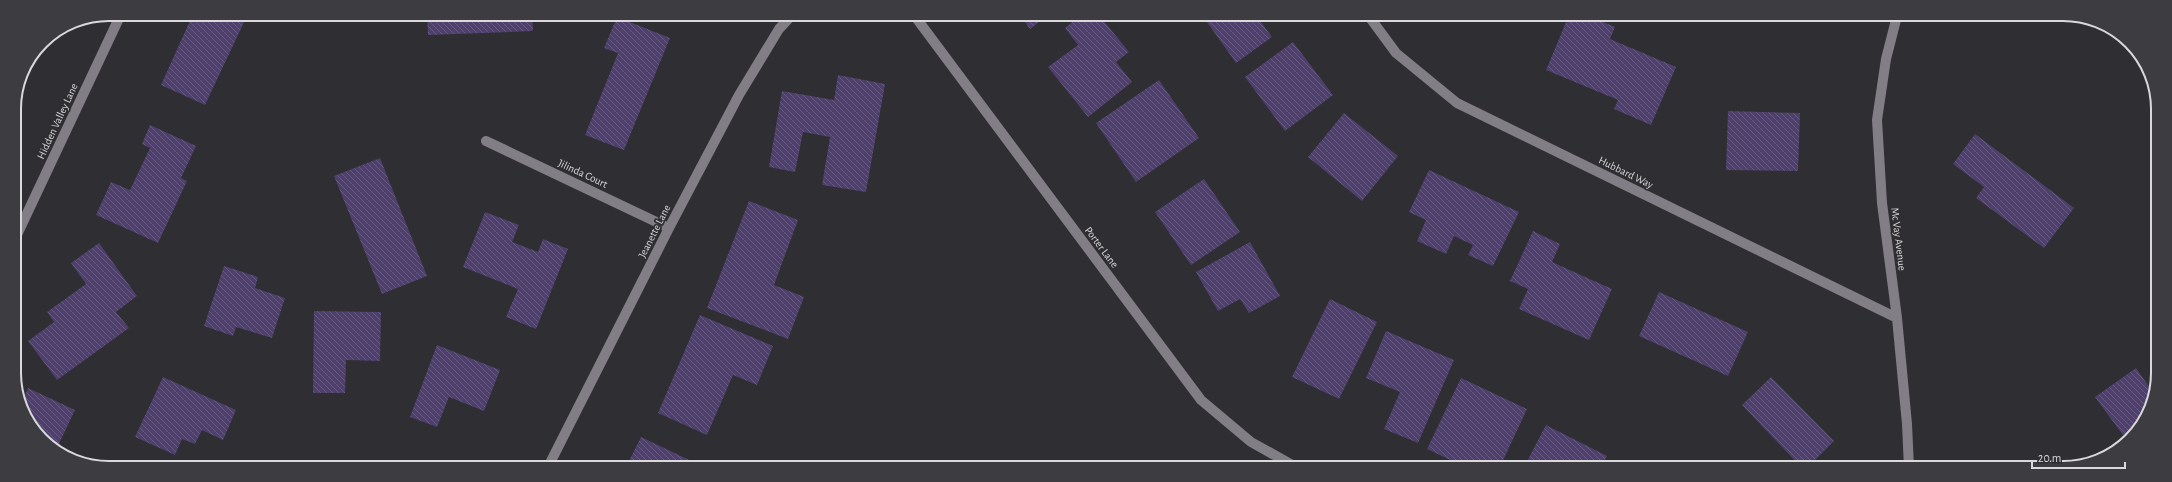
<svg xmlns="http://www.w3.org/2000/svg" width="2172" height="482" font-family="'Alegreya Sans',sans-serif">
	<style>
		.building { fill: url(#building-back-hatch) }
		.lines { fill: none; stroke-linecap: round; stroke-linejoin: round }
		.minor { stroke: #817f85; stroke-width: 10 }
		.labels { text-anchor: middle; stroke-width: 3.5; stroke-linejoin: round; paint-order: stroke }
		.street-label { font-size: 11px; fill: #d9d8db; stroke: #2f2e32 }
		.rim { fill: none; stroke: #d9d8db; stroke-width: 2 }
	</style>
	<defs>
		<pattern id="building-back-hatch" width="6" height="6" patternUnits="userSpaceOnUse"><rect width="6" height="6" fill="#4e3f6d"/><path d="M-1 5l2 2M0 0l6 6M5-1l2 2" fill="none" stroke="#675a81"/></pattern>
	</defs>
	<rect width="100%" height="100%" fill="#2f2e32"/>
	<!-- building -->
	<path class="building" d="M 193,14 L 238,14 L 246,18 L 205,105 L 161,85 Z
		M 427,14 L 532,14 L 533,31 L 428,35 Z
		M 1020,15 L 1048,15 L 1030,29 Z
		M 1081,15 L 1099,15 L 1129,52 L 1116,62 L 1132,82 L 1088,117 L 1048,67 L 1078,45 L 1065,28 Z
		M 1202,15 L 1256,15 L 1272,37 L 1236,63 Z
		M 1569,15 L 1587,15 L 1615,27 L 1610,39 L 1676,67 L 1651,125 L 1614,109 L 1618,100 L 1546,70 Z
		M 617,17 L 670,38 L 624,150 L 585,135 L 618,53 L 604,48 Z
		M 1293,42 L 1333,95 L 1285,131 L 1245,77 Z
		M 838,75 L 885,84 L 866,192 L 822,185 L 830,137 L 803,132 L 795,172 L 769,167 L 782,91 L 834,100 Z
		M 1159,80 L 1199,138 L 1136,182 L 1096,123 Z
		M 1728,111 L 1800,113 L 1798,171 L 1726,170 Z
		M 1344,113 L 1398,156 L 1362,201 L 1308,157 Z
		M 150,125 L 196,146 L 181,178 L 187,181 L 158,243 L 96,215 L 111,182 L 130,190 L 150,148 L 142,144 Z
		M 1975,134 L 2074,208 L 2044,248 L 1976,198 L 1984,187 L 1953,164 Z
		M 380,158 L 427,276 L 382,294 L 334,176 Z
		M 1429,170 L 1519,212 L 1493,266 L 1468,255 L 1473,245 L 1454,236 L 1446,254 L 1417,241 L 1426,220 L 1409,212 Z
		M 1204,179 L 1240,232 L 1191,265 L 1155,212 Z
		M 749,201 L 798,220 L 774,285 L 804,297 L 788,339 L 707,308 Z
		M 485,212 L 519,225 L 512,242 L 538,252 L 543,239 L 568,249 L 536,329 L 506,317 L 518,289 L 463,267 Z
		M 1533,231 L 1560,244 L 1552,262 L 1612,289 L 1589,340 L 1519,309 L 1528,289 L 1510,281 Z
		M 1250,242 L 1280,296 L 1249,313 L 1240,299 L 1218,311 L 1196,272 Z
		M 99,243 L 137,296 L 116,312 L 129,328 L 57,380 L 28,341 L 54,322 L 47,312 L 86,284 L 71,263 Z
		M 224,266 L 258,277 L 255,288 L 285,298 L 272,338 L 236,327 L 233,336 L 204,326 Z
		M 1659,292 L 1748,332 L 1728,376 L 1639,336 Z
		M 1330,299 L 1377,322 L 1339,399 L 1292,377 Z
		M 314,311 L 381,312 L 380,361 L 346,360 L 345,393 L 313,393 Z
		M 700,315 L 773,346 L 757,385 L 733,375 L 707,435 L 658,413 Z
		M 1386,331 L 1454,360 L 1418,443 L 1384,429 L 1400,392 L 1366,378 Z
		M 437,345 L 500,370 L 484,411 L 449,397 L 437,427 L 410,417 Z
		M 2136,368 L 2155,395 L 2145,421 L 2128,442 L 2095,397 Z
		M 163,377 L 236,410 L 223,440 L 202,430 L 195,444 L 182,439 L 175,455 L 135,437 Z
		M 1771,377 L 1834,441 L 1807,468 L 1802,468 L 1742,405 Z
		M 1461,378 L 1527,409 L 1500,467 L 1483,467 L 1473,463 L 1471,467 L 1465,467 L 1427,449 Z
		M 28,388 L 75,410 L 57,448 L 42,440 L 27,413 L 30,407 L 22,403 Z
		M 1546,425 L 1607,456 L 1601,467 L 1524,467 Z
		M 641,437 L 704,467 L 626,467 Z"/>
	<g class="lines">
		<!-- minor -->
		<path class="minor" d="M 914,15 L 1201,400 L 1251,442 L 1296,467
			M 1368,15 L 1396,53 L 1457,103 L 1897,318
			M 1897,16 L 1886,59 L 1877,120 L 1882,203 L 1897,318 L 1907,424 L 1909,468
			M 486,141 L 669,228
			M 15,239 L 121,14
			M 322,466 L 346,466
			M 548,467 L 669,228 L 739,95 L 779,29 L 792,15"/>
	</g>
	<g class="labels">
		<!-- street labels -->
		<g class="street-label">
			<text transform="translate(57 121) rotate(-65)" y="4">Hidden Valley Lane</text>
			<text transform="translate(1626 172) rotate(26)" y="4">Hubbard Way</text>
			<text transform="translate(583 173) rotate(25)" y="4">Jilinda Court</text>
			<text transform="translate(654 231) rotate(-63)" y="4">Jeanette Lane</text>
			<text transform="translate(1899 239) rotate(83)" y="4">Mc Vay Avenue</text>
			<text transform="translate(1102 247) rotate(53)" y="4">Porter Lane</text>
		</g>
	</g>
	<!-- crop -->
	<path d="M0 0H2172V482H0ZM109 21H2063A88 88 0 0 1 2151 109V373A88 88 0 0 1 2063 461H109A88 88 0 0 1 21 373V109A88 88 0 0 1 109 21Z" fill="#3d3c40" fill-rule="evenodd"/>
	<path class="rim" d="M109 21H2063A88 88 0 0 1 2151 109V373A88 88 0 0 1 2063 461H109A88 88 0 0 1 21 373V109A88 88 0 0 1 109 21Z"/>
	<!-- scale -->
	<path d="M2032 462v6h93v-6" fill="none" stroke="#d9d8db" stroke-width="2"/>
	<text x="2038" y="462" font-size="12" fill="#d9d8db" stroke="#2f2e32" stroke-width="3" paint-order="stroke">20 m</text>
</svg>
